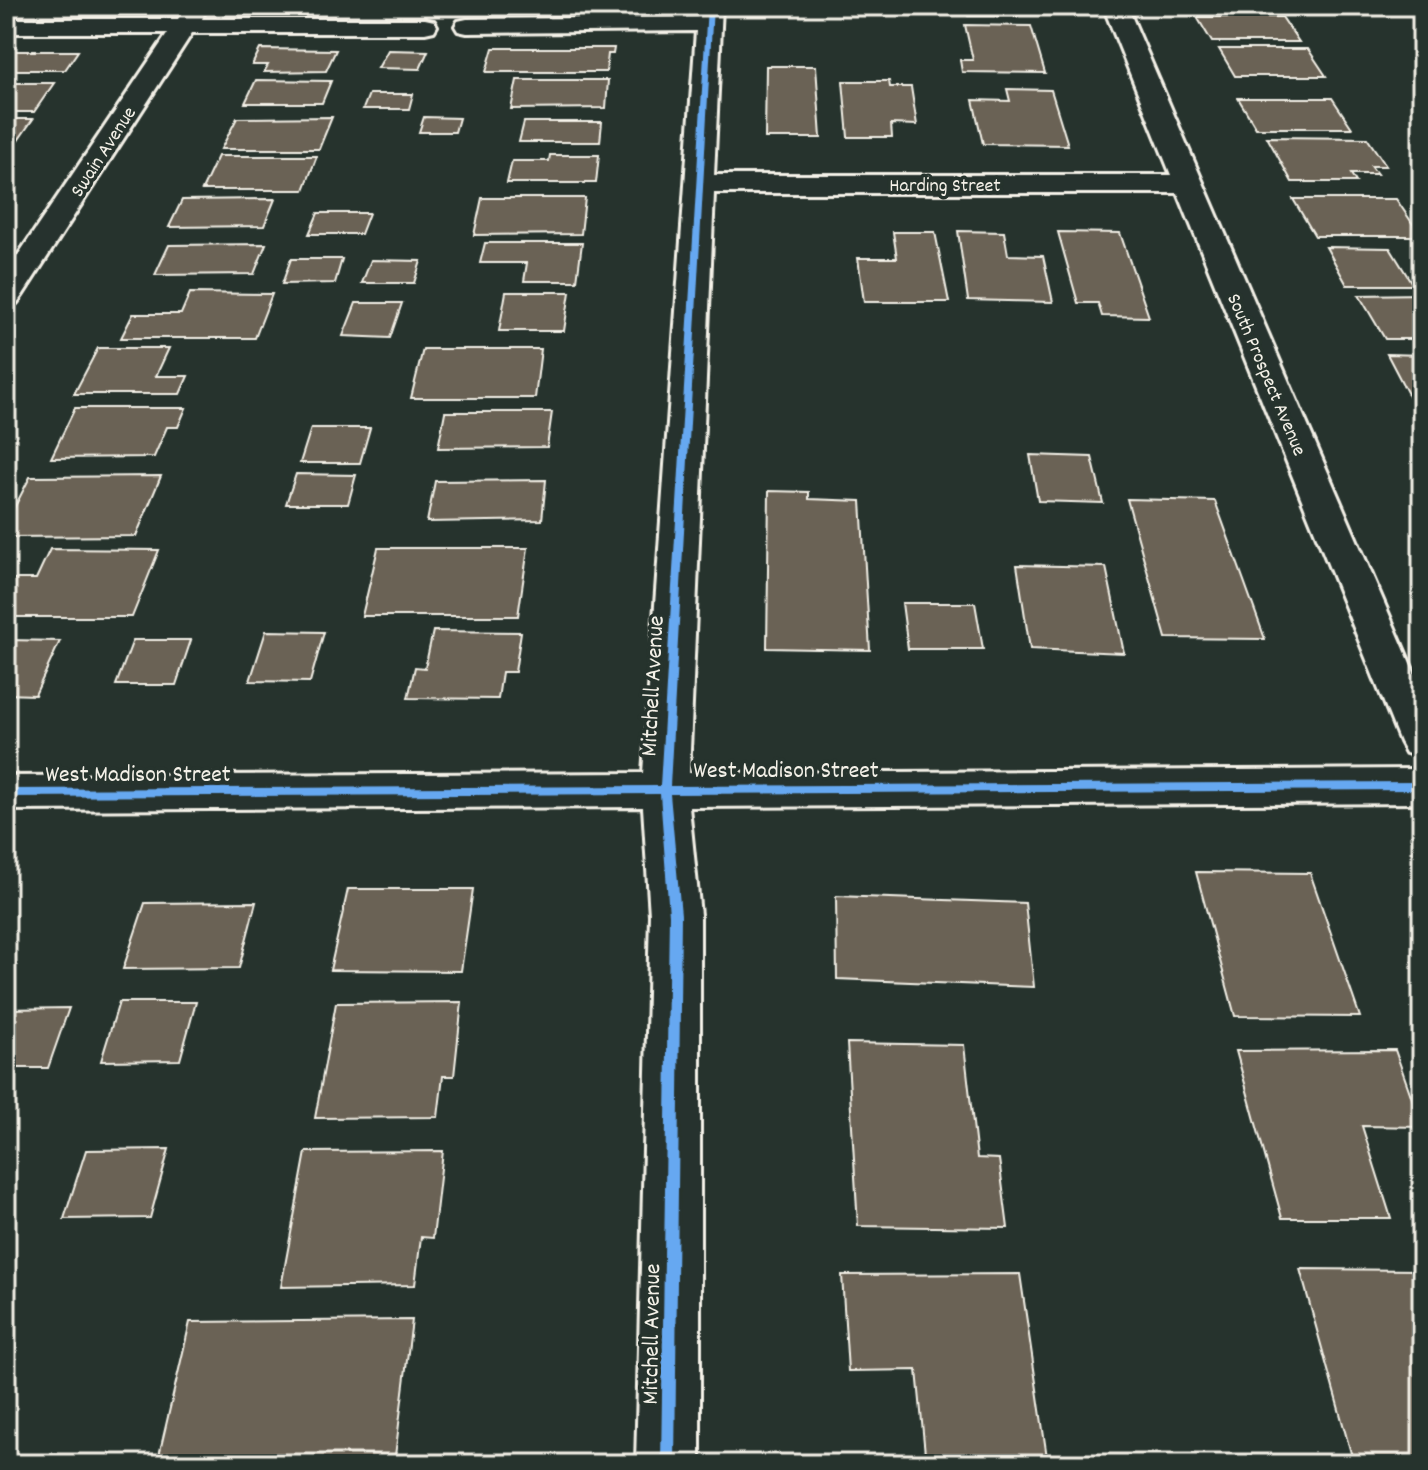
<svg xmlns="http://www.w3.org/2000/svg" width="1428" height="1470" font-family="Dekko,sans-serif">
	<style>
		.building { fill: #6b6254; stroke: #f4f1e8; stroke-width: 2 }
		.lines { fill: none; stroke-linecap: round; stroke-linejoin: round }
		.minor-casing { stroke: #f4f1e8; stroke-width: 6 }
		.minor { fill: #26332d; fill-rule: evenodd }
		.cycleway-casing { stroke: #26332d; stroke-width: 5 }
		.cycleway { fill: #66a8f1; fill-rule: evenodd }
		.labels { text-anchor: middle; stroke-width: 7; stroke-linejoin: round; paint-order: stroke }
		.far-street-label { font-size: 20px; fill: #f4f1e8; stroke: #26332d }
		.street-label { font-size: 24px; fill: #f4f1e8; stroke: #26332d }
	</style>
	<rect width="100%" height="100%" fill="#26332d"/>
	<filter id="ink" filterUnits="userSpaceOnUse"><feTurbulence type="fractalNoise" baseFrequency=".0125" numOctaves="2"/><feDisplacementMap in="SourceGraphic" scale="16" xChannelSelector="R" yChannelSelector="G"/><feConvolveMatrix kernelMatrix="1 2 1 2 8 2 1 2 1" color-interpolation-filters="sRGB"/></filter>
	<g filter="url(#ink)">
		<!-- building -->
		<path class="building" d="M 1014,6 L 1017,16 L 968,16 L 966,7 L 946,6 Z
			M 1192,6 L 1241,6 L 1244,11 L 1194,10 Z
			M 1303,6 L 1344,6 L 1349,13 L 1308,13 Z
			M 1197,17 L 1282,17 L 1299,42 L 1212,42 Z
			M 965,25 L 1031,26 L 1045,73 L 962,72 L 960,60 L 973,60 Z
			M 493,48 L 614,48 L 613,54 L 608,54 L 606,72 L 486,72 Z
			M 260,49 L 336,50 L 326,71 L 264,72 L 268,65 L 252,65 Z
			M 1219,49 L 1308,49 L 1326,76 L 1235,76 Z
			M 388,50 L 428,51 L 420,69 L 378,68 Z
			M 6,51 L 78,51 L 65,70 L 6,70 Z
			M 766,66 L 816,66 L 821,138 L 765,138 Z
			M 256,80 L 331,81 L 322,103 L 245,103 Z
			M 517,80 L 608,80 L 606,108 L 511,109 Z
			M 843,81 L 889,81 L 890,87 L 911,87 L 917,125 L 891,124 L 892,137 L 848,137 Z
			M 6,83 L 54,83 L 34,112 L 6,112 Z
			M 1007,89 L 1051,90 L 1068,145 L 983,144 L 973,100 L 1010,101 Z
			M 369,94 L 413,94 L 409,109 L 363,109 Z
			M 1238,98 L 1332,98 L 1352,128 L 1256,128 Z
			M 332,117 L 319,149 L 221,149 L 237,118 Z
			M 424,117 L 459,118 L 455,132 L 419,132 Z
			M 6,119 L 33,119 L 17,142 L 6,142 Z
			M 524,122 L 602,122 L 600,142 L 519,142 Z
			M 1267,137 L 1367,138 L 1386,166 L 1371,166 L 1377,174 L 1351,174 L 1356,182 L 1292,182 Z
			M 550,155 L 599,155 L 596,183 L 507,183 L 512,161 L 549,161 Z
			M 218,156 L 317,156 L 304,190 L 202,190 Z
			M 482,198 L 585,198 L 581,234 L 474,235 Z
			M 275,199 L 264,226 L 169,227 L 182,200 Z
			M 1293,199 L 1396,199 L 1421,236 L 1315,236 Z
			M 318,213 L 369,213 L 361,234 L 309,234 Z
			M 958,231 L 1004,232 L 1008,255 L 1043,256 L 1053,302 L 968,300 Z
			M 893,232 L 935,232 L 949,302 L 864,302 L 858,258 L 897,258 Z
			M 1058,232 L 1120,233 L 1149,317 L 1102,316 L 1098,303 L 1078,303 Z
			M 485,243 L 582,243 L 577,281 L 524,281 L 527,263 L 480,263 Z
			M 266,244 L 254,274 L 155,275 L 169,245 Z
			M 1326,247 L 1390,248 L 1413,285 L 1347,285 Z
			M 291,259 L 342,259 L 335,283 L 282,284 Z
			M 371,260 L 421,261 L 414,283 L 362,283 Z
			M 506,292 L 570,292 L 564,331 L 499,331 Z
			M 190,293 L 272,294 L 255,338 L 121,338 L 133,314 L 181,314 Z
			M 1422,294 L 1422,339 L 1385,339 L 1359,295 Z
			M 356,303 L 402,303 L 390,338 L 343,336 Z
			M 98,348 L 169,348 L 156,376 L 188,376 L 180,394 L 74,394 Z
			M 423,349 L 541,349 L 535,398 L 411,398 Z
			M 1387,354 L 1422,355 L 1422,398 L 1410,398 Z
			M 75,408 L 186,408 L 178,427 L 167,427 L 154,457 L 51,458 Z
			M 445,412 L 552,412 L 547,447 L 438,448 Z
			M 311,428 L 370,428 L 360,463 L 300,463 Z
			M 1030,455 L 1092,457 L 1103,503 L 1038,501 Z
			M 296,474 L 356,475 L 348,504 L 286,504 Z
			M 161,476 L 136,536 L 6,537 L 6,524 L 30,477 Z
			M 546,480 L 542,520 L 427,522 L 435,481 Z
			M 769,491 L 809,492 L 809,499 L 861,501 L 870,650 L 767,648 Z
			M 1127,499 L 1215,501 L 1265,639 L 1166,638 Z
			M 378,548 L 528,548 L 518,616 L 362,616 Z
			M 50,549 L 159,550 L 132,617 L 6,617 L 6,579 L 36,579 Z
			M 1017,565 L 1106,567 L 1124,653 L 1030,649 Z
			M 902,603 L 975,603 L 983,649 L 908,649 Z
			M 266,631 L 324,632 L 310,682 L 250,681 Z
			M 433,631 L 521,632 L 515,672 L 502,672 L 498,699 L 408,698 L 415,667 L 425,668 Z
			M 6,640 L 60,641 L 35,695 L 6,694 Z
			M 133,640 L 191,640 L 176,685 L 116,685 Z
			M 1196,872 L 1310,873 L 1360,1017 L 1235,1016 Z
			M 348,889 L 473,889 L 461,971 L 330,970 Z
			M 836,896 L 1025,903 L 1034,987 L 837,979 Z
			M 256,902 L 239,968 L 123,969 L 145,903 Z
			M 119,1002 L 196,1002 L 180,1060 L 101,1061 Z
			M 462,1002 L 454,1076 L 443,1076 L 438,1117 L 315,1118 L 336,1003 Z
			M 69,1008 L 48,1068 L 6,1068 L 6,1009 Z
			M 847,1043 L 964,1045 L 977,1158 L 999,1159 L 1008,1228 L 858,1226 Z
			M 1395,1050 L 1422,1127 L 1362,1126 L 1391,1218 L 1282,1218 L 1236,1051 Z
			M 169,1149 L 150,1218 L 64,1219 L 86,1150 Z
			M 443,1151 L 433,1238 L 421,1237 L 415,1285 L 281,1287 L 306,1152 Z
			M 1300,1269 L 1422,1270 L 1422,1464 L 1354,1464 Z
			M 1020,1274 L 1048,1464 L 926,1464 L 917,1370 L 848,1371 L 842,1275 Z
			M 412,1320 L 394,1464 L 157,1464 L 190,1322 Z"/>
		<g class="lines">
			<defs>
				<path id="minor" d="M 187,6 L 207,6 L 202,19 L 425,19 L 434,21 L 437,26 L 434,31 L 425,33 L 192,33 L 22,296 L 17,303 L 6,306 L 6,273 L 168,33 L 6,33 L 6,19 L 178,19 Z
					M 698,6 L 722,6 L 714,175 L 1171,175 L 1103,6 L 1127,6 L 1422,691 L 1422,758 L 1406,753 L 1400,742 L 1178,193 L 714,193 L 689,773 L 1422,769 L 1422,803 L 689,807 L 700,915 L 700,1464 L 636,1464 L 650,915 L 643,807 L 6,810 L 6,776 L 643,773 L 696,31 L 467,33 L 458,31 L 455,26 L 458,21 L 467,19 L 697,17 Z"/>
			</defs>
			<!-- minor casing -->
			<use href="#minor" class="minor-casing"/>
			<!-- minor -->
			<use href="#minor" class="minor"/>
			<defs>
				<path id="cycleway" d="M 707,6 L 713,6 L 670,786 L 1422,782 L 1422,790 L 670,794 L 681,915 L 675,1464 L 661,1464 L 669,915 L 660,794 L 6,797 L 6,789 L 660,786 Z"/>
			</defs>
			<!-- cycleway casing -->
			<use href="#cycleway" class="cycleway-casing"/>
			<!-- cycleway -->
			<use href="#cycleway" class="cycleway"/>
		</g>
	</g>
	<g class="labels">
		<!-- far-street labels -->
		<g class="far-street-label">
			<text transform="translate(102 151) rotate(-57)" y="7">Swain Avenue</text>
			<text x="945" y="191">Harding Street</text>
			<text transform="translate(1268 374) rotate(67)" y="7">South Prospect Avenue</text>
		</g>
		<!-- street labels -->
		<g class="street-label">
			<text transform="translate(651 686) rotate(-87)" y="8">Mitchell Avenue</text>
			<text x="786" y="777">West Madison Street</text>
			<text x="138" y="781">West Madison Street</text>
			<text transform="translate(650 1334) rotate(-89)" y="8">Mitchell Avenue</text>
		</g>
	</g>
	<!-- margin -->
	<rect width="1428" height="1470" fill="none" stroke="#26332d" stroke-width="32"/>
	<rect x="16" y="16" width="1396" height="1438" fill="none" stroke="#f4f1e8" stroke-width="3" filter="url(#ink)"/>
</svg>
